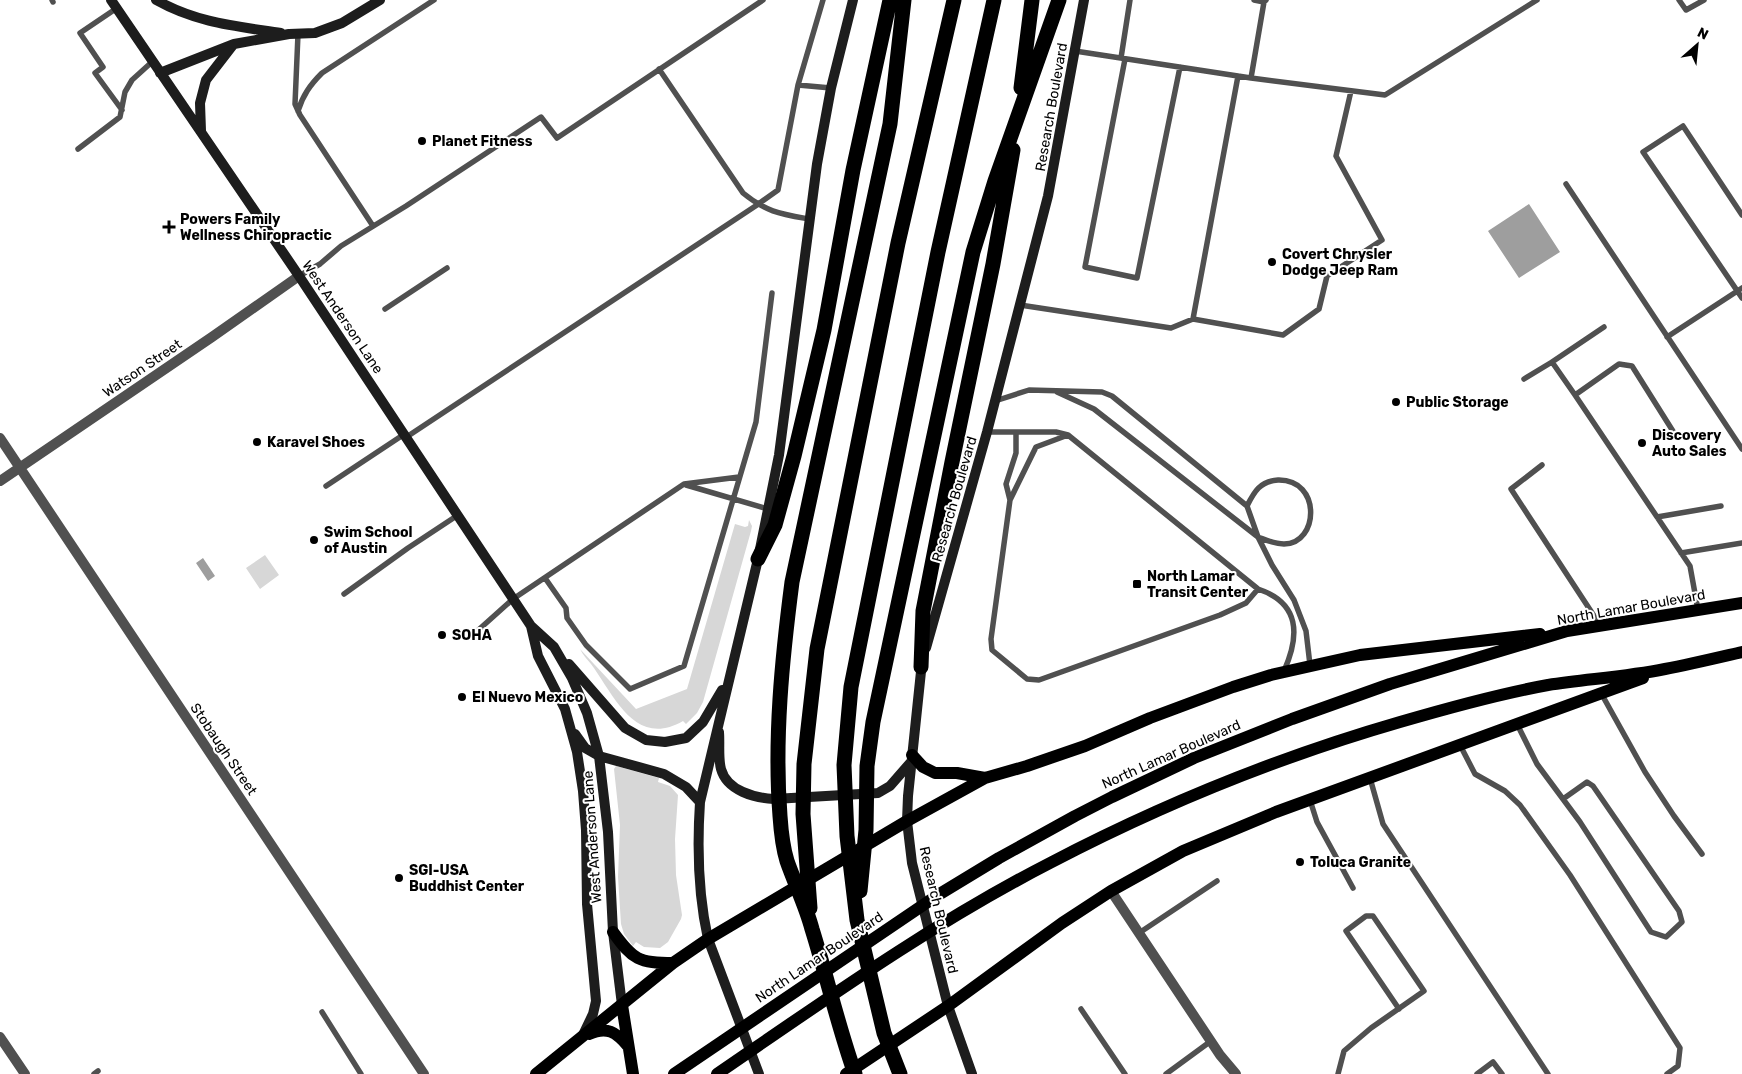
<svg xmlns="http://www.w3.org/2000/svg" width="1742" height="1074" font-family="Rubik,sans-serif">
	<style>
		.green { fill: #d7d7d7 }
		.water { fill: #9e9e9e }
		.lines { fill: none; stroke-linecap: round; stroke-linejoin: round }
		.service { stroke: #505050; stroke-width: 5.5 }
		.minor { stroke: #505050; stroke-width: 10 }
		.secondary { stroke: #1d1d1d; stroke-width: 10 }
		.primary { stroke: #000; stroke-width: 12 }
		.motorway { stroke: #000; stroke-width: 15 }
		.poi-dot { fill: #000; stroke: #fff; stroke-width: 2 }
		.labels { text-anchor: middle; stroke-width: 4; stroke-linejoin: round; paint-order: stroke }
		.street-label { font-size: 14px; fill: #000; stroke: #fff }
		.poi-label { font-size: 14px; font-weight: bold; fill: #000; stroke: #fff; text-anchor: start }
	</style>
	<rect width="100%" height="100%" fill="#fff"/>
	<!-- green -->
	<path class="green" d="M 749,520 L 752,526 L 751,531 L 703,702 L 697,713 L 686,724 L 683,721 C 635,749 614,695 591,664 C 587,659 583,655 580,649 L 636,709 L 687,689 L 735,524 L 745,527 L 748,526 Z
		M 265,555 L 279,575 L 260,589 L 246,568 Z
		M 616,766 L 659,778 L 658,782 L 670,786 L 678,795 L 675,839 L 676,875 L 682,915 L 681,919 L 668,942 L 660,948 L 644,947 L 636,942 L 633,946 L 624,934 L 621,924 L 618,877 L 620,825 L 614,769 Z"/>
	<!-- water -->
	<path class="water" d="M 1529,204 L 1560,252 L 1519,278 L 1488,231 Z
		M 203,558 L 215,576 L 208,581 L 196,563 Z"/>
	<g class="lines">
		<!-- service -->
		<path class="service" d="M 52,0 L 53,2
			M 1254,0 L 1264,2
			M 1679,0 L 1686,10 L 1704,0
			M 117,8 L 80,33 L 103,67 L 95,73 L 122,110
			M 298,34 L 295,104 L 300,115 L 373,226
			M 1075,51 L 1251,78 L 1385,95 L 1537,0
			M 1121,58 L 1130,0
			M 1125,59 L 1085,267 L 1137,278 L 1180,67
			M 659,69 L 743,193 C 766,212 781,214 809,219
			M 1238,76 L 1193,319 L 1283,335 L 1319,309 L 1327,276 L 1382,240 L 1336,156 L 1351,91
			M 1251,78 L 1264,2 L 1266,0
			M 798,85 L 831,88
			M 298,111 C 303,95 310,85 322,73 L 434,0
			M 78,149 L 120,117 L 125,92 L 132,80 L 153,61
			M 1566,184 L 1742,449
			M 1742,215 L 1683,126 L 1643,152 L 1742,298
			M 299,276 L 320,264 L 341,246 L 406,206 L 541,117 L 557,138 L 763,0
			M 1020,305 L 1171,328 L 1193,319
			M 385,309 L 447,268
			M 1667,337 L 1742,288
			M 1524,379 L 1552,362
			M 1057,392 L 1094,409 L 1258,537 C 1266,540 1274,544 1284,544 C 1319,544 1322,479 1278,480 C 1260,481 1254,492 1247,506
			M 1575,395 L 1552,362 L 1604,327
			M 995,401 L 1029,390 L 1102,392 L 1112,396 L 1247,506 L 1258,537 L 1272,565 L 1294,600 L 1306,631 L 1310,665
			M 987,432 L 1056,432 L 1068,435 L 1258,589 C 1300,603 1300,635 1284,671
			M 1016,432 L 1016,453 L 1006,484 L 1010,500 L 991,639 L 992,650 L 1027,679 L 1039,680 L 1220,615 L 1246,603 L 1258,589
			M 1676,436 L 1632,366 L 1619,364 L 1575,395 L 1690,566 L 1698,610
			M 405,438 L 757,205 L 778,190 L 798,85 L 823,0
			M 1542,465 L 1511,489 L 1600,625
			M 686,485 L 768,509
			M 326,486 L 403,435
			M 1010,500 L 1036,447 L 1068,435
			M 1657,517 L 1721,506
			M 1681,553 L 1742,543
			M 545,578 L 566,608 L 567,618 L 586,645 L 630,689 L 684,666 L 756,422 L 772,293
			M 344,594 L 408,548 L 458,515
			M 475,633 L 513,599 L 684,484 L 739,477
			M 1601,693 L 1645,772 L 1674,816 L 1702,854
			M 1517,724 L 1537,764 L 1580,822 L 1651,932 L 1666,937 L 1682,922 L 1679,911 L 1593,786 L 1587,782 L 1563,799
			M 1460,745 L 1475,774 L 1505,791 L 1520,805 L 1570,875 L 1680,1048 L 1678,1066 L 1667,1074
			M 1370,778 L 1383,824 L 1548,1074
			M 1310,800 L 1317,822 L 1353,888
			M 1139,933 L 1217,881
			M 1081,1009 L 1125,1074
			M 322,1012 L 361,1074
			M 94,1074 L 98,1071
			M 1166,1074 L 1211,1041
			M 1338,1074 L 1344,1051 L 1371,1028 L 1424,991 L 1373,916 L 1366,916 L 1346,931 L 1399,1009
			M 1477,1074 L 1493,1062 L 1502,1074"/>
		<!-- minor -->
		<path class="minor" d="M 0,438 L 424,1074
			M 0,481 L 212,337 L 299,276
			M 1111,891 L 1220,1055 L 1236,1074
			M 0,1037 L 25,1074"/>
		<!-- secondary -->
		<path class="secondary" d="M 111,0 L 299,276 L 531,626 L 554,647 L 572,678 L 587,713 L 599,756 L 608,832 L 613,932 L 622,1005
			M 156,0 C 197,23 235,26 281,33
			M 160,73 L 234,44 L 289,34 L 315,33 L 342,23 L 380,0
			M 201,131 L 200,103 L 206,80 L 233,45
			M 531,626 L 538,656 L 565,709 L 577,752 L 583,791 L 586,830 L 587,904 L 596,1001 L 593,1014 L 583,1035
			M 926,648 L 987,432 L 1048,196 L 1084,0
			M 922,662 L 908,796 L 907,821 L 912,863 L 948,1006 L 972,1074
			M 569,664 L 625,728 L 646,740 L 665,742 L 686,738 L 703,722 L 722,690
			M 719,732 C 720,744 718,758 721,769 C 727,791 755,798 774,799 L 878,793 L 890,786 L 911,762
			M 575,734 L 585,748 L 599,756 L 664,774 L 686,787 L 700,802
			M 759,1074 L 708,939 C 698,894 697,848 700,802 L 758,559 L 779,455 L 817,164 L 831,88 L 853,0"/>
		<!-- primary -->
		<path class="primary" d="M 912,755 L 923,767 L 935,773 L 957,773 L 985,778
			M 613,932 C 633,960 639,963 673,963
			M 622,1005 L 633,1074
			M 589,1034 C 607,1026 616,1032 628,1046
			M 536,1074 L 673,963 L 708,939 L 907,821 L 985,778 L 1027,766 L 1085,746 L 1150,718 L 1233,687 L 1271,675 L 1360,655 L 1540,634
			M 674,1074 L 938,895 L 999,858 L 1075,816 L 1112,797 L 1194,758 L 1292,719 L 1390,684 L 1567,631 L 1742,603
			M 717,1074 C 825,1000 933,923 1050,863 C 1161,805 1279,757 1400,722 C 1448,708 1498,694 1548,685 C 1587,679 1626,677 1665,669 C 1691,664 1716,658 1742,652
			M 846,1074 L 948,1006 L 1062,923 L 1111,891 L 1183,851 L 1276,812 L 1643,678"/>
		<!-- motorway -->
		<path class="motorway" d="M 1021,88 L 1032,0
			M 758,559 L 775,525 L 794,456 L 824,330 L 853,170 L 890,0
			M 921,667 L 923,611 L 952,462 L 993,264 L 1013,150
			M 860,891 L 866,830 L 867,766 L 873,722 L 973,252 L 995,181 L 1059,0
			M 810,908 L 803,814 L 804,764 L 817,649 L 898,243 L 954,0
			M 855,1074 C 838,1026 827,977 812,929 C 806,906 795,884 787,861 C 783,848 781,831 780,816 C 774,739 782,659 792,582 L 890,124 L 904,0
			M 900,1074 L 884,1033 L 857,920 L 847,836 L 844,765 L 851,687 L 938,252 L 994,0"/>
	</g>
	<!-- markers -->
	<g class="poi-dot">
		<circle cx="422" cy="141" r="5"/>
		<path d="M166.5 219.5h5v5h5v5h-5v5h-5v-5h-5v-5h5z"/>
		<circle cx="1272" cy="262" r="5"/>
		<circle cx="1396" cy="402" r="5"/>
		<circle cx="257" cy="442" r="5"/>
		<circle cx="1642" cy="443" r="5"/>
		<circle cx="314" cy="540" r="5"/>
		<rect x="1132" y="579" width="10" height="10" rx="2.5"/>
		<circle cx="442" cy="635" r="5"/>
		<circle cx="462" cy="697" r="5"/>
		<circle cx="1300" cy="862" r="5"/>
		<circle cx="399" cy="878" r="5"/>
	</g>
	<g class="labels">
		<!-- street labels -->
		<g class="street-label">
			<text transform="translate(1051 107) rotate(-80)" y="5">Research Boulevard</text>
			<text transform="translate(343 317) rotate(56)" y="5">West Anderson Lane</text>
			<text transform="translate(142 368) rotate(-34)" y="5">Watson Street</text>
			<text transform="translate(954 499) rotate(-74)" y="5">Research Boulevard</text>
			<text transform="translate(1631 607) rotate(-10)" y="5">North Lamar Boulevard</text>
			<text transform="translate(224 749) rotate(56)" y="5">Stobaugh Street</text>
			<text transform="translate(1171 754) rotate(-24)" y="5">North Lamar Boulevard</text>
			<text transform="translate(592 837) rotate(-94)" y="5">West Anderson Lane</text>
			<text transform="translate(939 910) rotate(77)" y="5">Research Boulevard</text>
			<text transform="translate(819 957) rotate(-34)" y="5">North Lamar Boulevard</text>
		</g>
		<!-- poi labels -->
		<g class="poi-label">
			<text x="432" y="146">Planet Fitness</text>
			<text x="180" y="224">Powers Family<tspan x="180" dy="16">Wellness Chiropractic</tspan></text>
			<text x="1282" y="259">Covert Chrysler<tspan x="1282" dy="16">Dodge Jeep Ram</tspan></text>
			<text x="1406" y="407">Public Storage</text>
			<text x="1652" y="440">Discovery<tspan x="1652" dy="16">Auto Sales</tspan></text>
			<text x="267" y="447">Karavel Shoes</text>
			<text x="324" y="537">Swim School<tspan x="324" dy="16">of Austin</tspan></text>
			<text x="1147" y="581">North Lamar<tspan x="1147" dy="16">Transit Center</tspan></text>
			<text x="452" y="640">SOHA</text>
			<text x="472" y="702">El Nuevo Mexico</text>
			<text x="1310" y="867">Toluca Granite</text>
			<text x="409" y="875">SGI-USA<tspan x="409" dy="16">Buddhist Center</tspan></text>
		</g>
	</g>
	<!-- north arrow -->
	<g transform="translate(1697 45) rotate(27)" stroke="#ffffff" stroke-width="4" paint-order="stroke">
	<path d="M0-4L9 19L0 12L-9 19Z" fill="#000000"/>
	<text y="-8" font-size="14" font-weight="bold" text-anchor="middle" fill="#000000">N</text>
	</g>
</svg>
